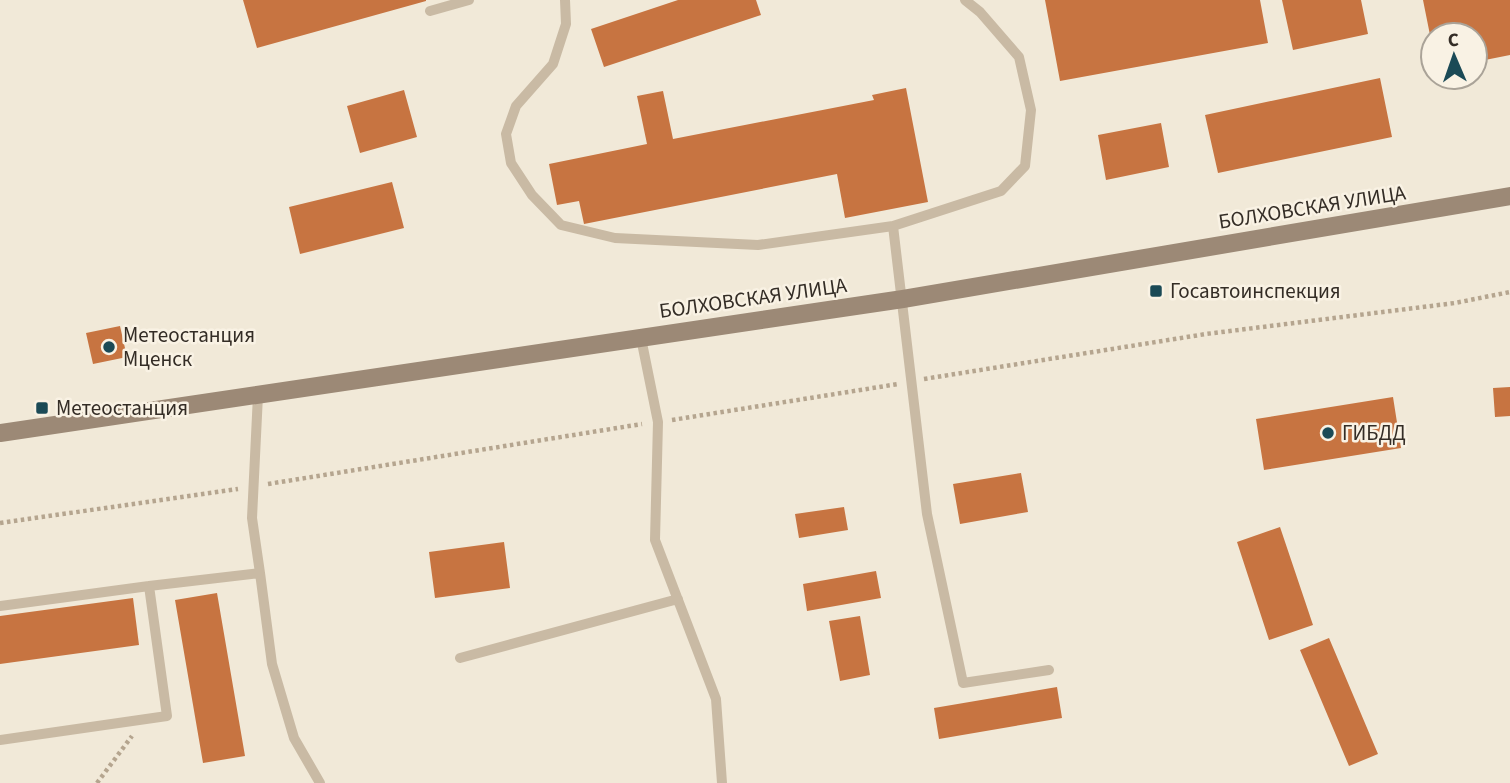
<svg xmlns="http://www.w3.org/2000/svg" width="1510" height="783" font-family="'Source Sans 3',sans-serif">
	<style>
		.building { fill: #c77441 }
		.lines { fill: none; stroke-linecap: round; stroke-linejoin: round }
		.path { stroke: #b5a58f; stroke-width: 4.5; stroke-dasharray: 3.5 3.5; stroke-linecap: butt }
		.lane { stroke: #c9baa4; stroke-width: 10 }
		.secondary { stroke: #9c8976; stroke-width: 18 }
		.poi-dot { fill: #1b4a56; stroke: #f9f2e4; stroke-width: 2.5 }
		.labels { text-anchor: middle; stroke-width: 5; stroke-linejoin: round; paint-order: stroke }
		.street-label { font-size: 21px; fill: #342d26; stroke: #f9f2e4 }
		.poi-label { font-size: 21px; fill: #342d26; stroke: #f9f2e4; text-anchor: start }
	</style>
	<rect width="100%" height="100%" fill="#f1e9d8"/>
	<!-- building -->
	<path class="building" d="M 243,0 L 426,0 L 426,1 L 257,48 Z
		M 678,0 L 756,0 L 761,15 L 604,67 L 591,29 Z
		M 1045,0 L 1260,0 L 1268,43 L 1060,81 Z
		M 1282,0 L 1361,0 L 1368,34 L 1293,50 Z
		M 1423,0 L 1510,0 L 1510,55 L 1475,62 L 1475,35 L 1433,35 L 1432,45 Z
		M 1380,78 L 1392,137 L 1218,173 L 1205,115 Z
		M 906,88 L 928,202 L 845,218 L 837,174 L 584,224 L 579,201 L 557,205 L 549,164 L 647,144 L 637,96 L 663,91 L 673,139 L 874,100 L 872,95 Z
		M 404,90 L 417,137 L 360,153 L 347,106 Z
		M 1161,123 L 1169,167 L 1106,180 L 1098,135 Z
		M 392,182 L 404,228 L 300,254 L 289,207 Z
		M 120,326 L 127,357 L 93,364 L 86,333 Z
		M 1510,387 L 1510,416 L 1495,417 L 1493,388 Z
		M 1393,397 L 1401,448 L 1264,470 L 1256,419 Z
		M 1021,473 L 1028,512 L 960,524 L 953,484 Z
		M 844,507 L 848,530 L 799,538 L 795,514 Z
		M 1280,527 L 1313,625 L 1269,640 L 1237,542 Z
		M 504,542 L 510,588 L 435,598 L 429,552 Z
		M 876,571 L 881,598 L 807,611 L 803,584 Z
		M 217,593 L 245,756 L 203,763 L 175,600 Z
		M 133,598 L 139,645 L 0,664 L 0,616 Z
		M 860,616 L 870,675 L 840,681 L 829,621 Z
		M 1329,638 L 1378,754 L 1349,766 L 1300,650 Z
		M 1057,687 L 1062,718 L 939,739 L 934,708 Z"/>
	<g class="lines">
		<!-- path -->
		<path class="path" d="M 924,379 L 1206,334 L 1455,303 L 1510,292
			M 672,420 L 898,384
			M 268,484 L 642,424
			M 0,523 L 238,489
			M 97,783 L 132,736"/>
		<!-- lane -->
		<path class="lane" d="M 565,0 L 566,24 L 553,64 L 516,106 L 506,134 L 511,163 L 532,195 L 561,225 L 615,238 L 758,245 L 893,226 L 1001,191 L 1025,166 L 1031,110 L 1019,57 L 980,12 L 965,0
			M 430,11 L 469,0
			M 893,226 L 927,514 L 963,683 L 1049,670
			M 641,338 L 658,422 L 655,540 L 716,699 L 722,783
			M 260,573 L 272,664 L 294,738 L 320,783
			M 0,606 L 149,586
			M 460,658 L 678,599
			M 0,740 L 167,716 L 149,586 L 260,573 L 252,518 L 258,395"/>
		<!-- secondary -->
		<path class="secondary" d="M 0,433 L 903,299 L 1510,196"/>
	</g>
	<!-- markers -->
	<g class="poi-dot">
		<rect x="1149" y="284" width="14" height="14" rx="3.5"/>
		<circle cx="109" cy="347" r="7"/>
		<rect x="35" y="401" width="14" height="14" rx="3.5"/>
		<circle cx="1328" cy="433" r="7"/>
	</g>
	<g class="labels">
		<!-- street labels -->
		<g class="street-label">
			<text transform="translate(1312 207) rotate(-9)" y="7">БОЛХОВСКАЯ УЛИЦА</text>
			<text transform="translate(753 298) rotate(-8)" y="7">БОЛХОВСКАЯ УЛИЦА</text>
		</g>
		<!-- poi labels -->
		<g class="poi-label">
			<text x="1170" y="298">Госавтоинспекция</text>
			<text x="123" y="342">Метеостанция<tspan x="123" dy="24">Мценск</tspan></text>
			<text x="56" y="415">Метеостанция</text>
			<text x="1342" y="440">ГИБДД</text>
		</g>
	</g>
	<!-- north arrow -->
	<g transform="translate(1454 56) rotate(358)"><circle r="33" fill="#f9f2e4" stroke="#aaa398" stroke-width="2"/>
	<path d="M0-5L12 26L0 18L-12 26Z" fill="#1b4a56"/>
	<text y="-10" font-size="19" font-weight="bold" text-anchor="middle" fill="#342d26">С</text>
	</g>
</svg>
